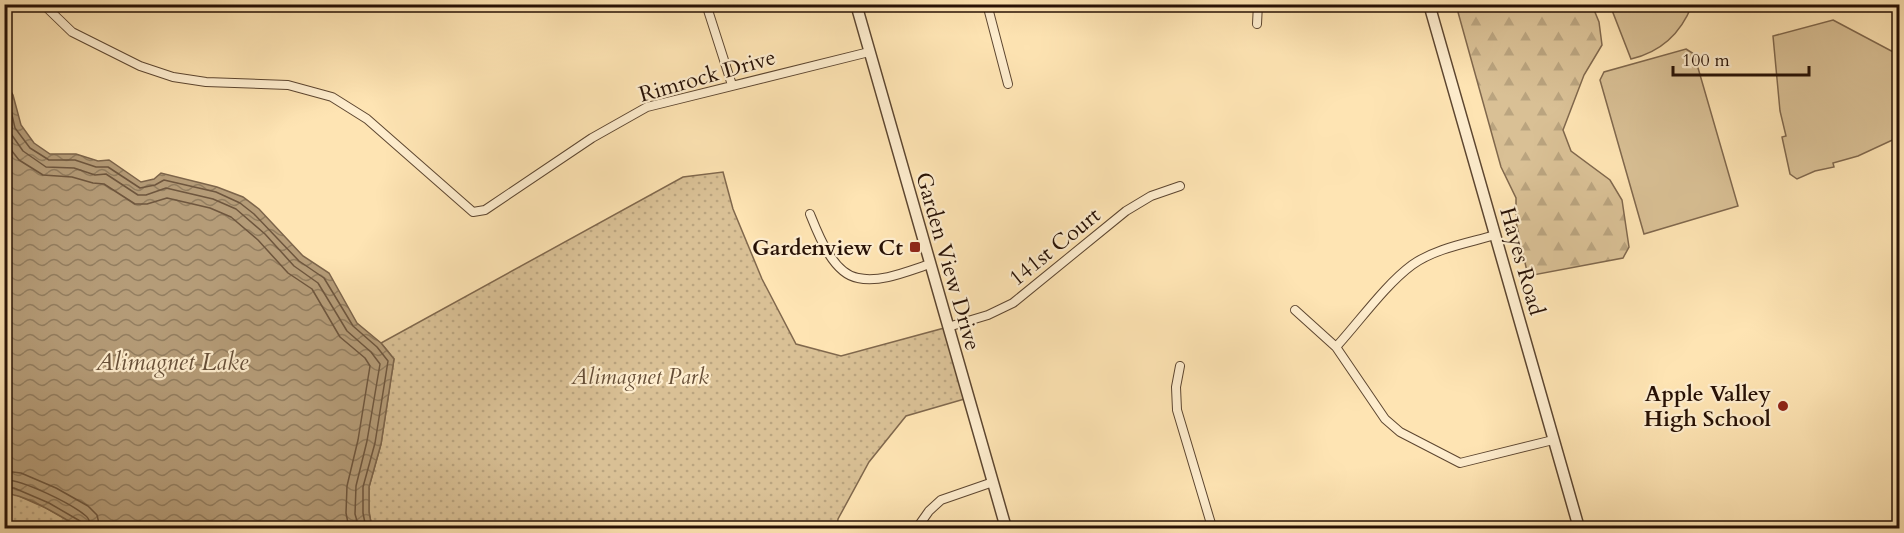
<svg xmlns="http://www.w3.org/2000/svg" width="1904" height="533" font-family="Cardo,serif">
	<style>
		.forest { fill: url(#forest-firs); stroke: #80684d; stroke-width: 1.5 }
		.park { fill: url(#park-dots); stroke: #80684d; stroke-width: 1.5 }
		.garden { fill: #d9c095; stroke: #80684d; stroke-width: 1.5 }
		.water { fill: url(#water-waves); stroke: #7c644a; stroke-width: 1.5 }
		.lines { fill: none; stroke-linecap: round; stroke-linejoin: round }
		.shore { stroke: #6e563e; stroke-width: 1.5 }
		.minor-casing { stroke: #5d4630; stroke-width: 10 }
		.tertiary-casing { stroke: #5d4630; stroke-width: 13 }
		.minor { stroke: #feedce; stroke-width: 8 }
		.tertiary { stroke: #feedce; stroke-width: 10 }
		.poi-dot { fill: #8f2418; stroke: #feedce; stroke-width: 2 }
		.labels { text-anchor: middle; stroke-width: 4.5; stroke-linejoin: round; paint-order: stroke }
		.street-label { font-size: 22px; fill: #271105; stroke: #feedce }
		.poi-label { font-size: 22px; font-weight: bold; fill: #271105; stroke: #feedce; text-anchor: end }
		.park-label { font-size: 22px; font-style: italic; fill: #654e37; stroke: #feedce }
		.water-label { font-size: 24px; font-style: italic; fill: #675039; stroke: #feedce }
	</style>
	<defs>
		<pattern id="forest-firs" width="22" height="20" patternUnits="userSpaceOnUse" patternTransform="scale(1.5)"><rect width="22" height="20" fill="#d9c095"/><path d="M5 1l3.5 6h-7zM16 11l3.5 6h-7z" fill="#baa47f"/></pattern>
		<pattern id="park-dots" width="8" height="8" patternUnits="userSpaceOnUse" patternTransform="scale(1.5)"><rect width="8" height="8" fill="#d9c095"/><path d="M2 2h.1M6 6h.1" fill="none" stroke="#baa47f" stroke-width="1.8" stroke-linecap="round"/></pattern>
		<pattern id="water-waves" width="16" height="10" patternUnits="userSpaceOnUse" patternTransform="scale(1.5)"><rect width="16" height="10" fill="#b59c78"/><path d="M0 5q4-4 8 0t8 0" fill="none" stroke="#937e60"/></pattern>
	</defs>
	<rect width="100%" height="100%" fill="#fee4b3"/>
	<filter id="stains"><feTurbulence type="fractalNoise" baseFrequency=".00333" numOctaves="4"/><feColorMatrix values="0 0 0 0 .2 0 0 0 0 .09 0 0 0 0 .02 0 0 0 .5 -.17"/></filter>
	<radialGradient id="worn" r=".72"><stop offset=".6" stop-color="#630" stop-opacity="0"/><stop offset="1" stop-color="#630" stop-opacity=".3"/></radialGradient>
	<!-- forest -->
	<path class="forest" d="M 1456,5 L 1592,5 L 1599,22 L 1602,45 L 1584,75 L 1563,130 L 1571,151 L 1610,180 L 1622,200 L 1629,247 L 1623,258 L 1528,276 L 1516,222 L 1516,198 L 1501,167 Z"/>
	<!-- park -->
	<path class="park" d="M 723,172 L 733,209 L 762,279 L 796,344 L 841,356 L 948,327 L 968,398 L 906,416 L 869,462 L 838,519 L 837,528 L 372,528 L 369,512 L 369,487 L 381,444 L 394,359 L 381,343 L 683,177 Z
		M 12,493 L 46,508 L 81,528 L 5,528 L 4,494 Z"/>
	<!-- garden -->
	<path class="garden" d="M 1610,5 L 1610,4 L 1692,5 C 1681,33 1661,52 1631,59 Z
		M 1833,20 L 1899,55 L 1899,137 L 1858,156 L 1833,163 L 1834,167 L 1815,171 L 1797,179 L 1790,174 L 1782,137 L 1786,136 L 1780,111 L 1773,36 Z
		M 1686,49 L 1694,54 L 1738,206 L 1644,234 L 1600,80 L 1604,72 Z"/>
	<!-- water -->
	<path class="water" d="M 5,81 L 13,95 L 21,125 L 34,143 L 50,154 L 76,154 L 98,161 L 109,160 L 141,182 L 154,179 L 161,173 L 217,187 L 243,197 L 259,209 L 303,256 L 329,273 L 357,323 L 381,343 L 394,359 L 381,444 L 369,487 L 369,512 L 372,528 L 81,528 C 63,518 25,493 5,494 Z"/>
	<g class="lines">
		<!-- shore -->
		<path class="shore" d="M 4,92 L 8,98 L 15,128 L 30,148 L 49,160 L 75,160 L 96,167 L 108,167 L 140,188 L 155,185 L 164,180 L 216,192 L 240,203 L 254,214 L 299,261 L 324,278 L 353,326 L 377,347 L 388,361 L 375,443 L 363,487 L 363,513 L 366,528
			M 4,116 L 9,131 L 23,151 L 46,167 L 74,168 L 95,175 L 106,174 L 138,195 L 146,195 L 166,188 L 213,199 L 236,209 L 265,234 L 294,266 L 318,283 L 347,331 L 371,352 L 380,364 L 367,441 L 356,486 L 355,514 L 359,528
			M 4,141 L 19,160 L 43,175 L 72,177 L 93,183 L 104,184 L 135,204 L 147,204 L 167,198 L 210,208 L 231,217 L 258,240 L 288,273 L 312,289 L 340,337 L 365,358 L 370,366 L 358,440 L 347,486 L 346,513 L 349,528
			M 4,471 L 21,473 L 56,488 L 88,506 L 97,515 L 100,528
			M 4,480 C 22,479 72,504 86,516 C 90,519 90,523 91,528
			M 4,488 L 14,488 L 49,503 L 80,521 L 83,528"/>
		<defs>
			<path id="minor" d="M 43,4 L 72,32 L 140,66 L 173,77 L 206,82 L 288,85 L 332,97 L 367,119 L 473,212 L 485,210 L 592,138 L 647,107 L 869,52
				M 706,4 L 732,85
				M 987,4 L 1008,84
				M 1257,24 L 1258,4
				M 810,214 C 818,234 833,274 858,278 C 881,283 908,271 930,264
				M 1295,310 L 1336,347 L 1385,419 L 1400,432 L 1460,463 L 1553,440
				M 948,327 L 988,315 L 1013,303 L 1126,211 L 1151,196 L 1180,186
				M 1336,347 C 1359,322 1385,285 1412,265 C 1436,248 1468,243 1495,235
				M 1180,366 L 1176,387 L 1177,410 L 1212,527 L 1208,528
				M 917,528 L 929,511 L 941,500 L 993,482"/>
			<path id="tertiary" d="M 856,4 L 1006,528
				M 1429,4 L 1579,528"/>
		</defs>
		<!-- minor casing -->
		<use href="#minor" class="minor-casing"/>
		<!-- tertiary casing -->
		<use href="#tertiary" class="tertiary-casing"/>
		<!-- minor -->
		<use href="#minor" class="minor"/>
		<!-- tertiary -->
		<use href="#tertiary" class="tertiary"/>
	</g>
	<!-- markers -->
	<g class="poi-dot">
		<rect x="909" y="241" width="12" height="12" rx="3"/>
		<circle cx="1783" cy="406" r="6"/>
	</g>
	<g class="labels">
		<!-- street labels -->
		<g class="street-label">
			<text transform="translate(707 75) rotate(-16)" y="8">Rimrock Drive</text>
			<text transform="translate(1054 246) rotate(-39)" y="8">141st Court</text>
			<text transform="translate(949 261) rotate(74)" y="8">Garden View Drive</text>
			<text transform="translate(1523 261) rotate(74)" y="8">Hayes Road</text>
		</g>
		<!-- poi labels -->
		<g class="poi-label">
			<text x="903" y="255">Gardenview Ct</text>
			<text x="1771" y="401">Apple Valley<tspan x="1771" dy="25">High School</tspan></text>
		</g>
		<!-- park labels -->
		<g class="park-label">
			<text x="640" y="384">Alimagnet Park</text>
		</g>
		<!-- water labels -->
		<g class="water-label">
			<text x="172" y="370">Alimagnet Lake</text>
		</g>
	</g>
	<!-- margin -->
	<rect width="1904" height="533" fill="none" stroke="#fee4b3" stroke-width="24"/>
	<rect x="6" y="6" width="1892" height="521" fill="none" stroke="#271105" stroke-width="3"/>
	<rect x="12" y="12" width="1880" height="509" fill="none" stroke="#271105" stroke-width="1.5"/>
	<!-- scale -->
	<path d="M1673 66v9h136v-9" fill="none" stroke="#271105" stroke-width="3"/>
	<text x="1682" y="66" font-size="18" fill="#271105" stroke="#feedce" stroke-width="4.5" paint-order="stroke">100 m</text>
	<rect width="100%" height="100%" filter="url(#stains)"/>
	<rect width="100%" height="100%" fill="url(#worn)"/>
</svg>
